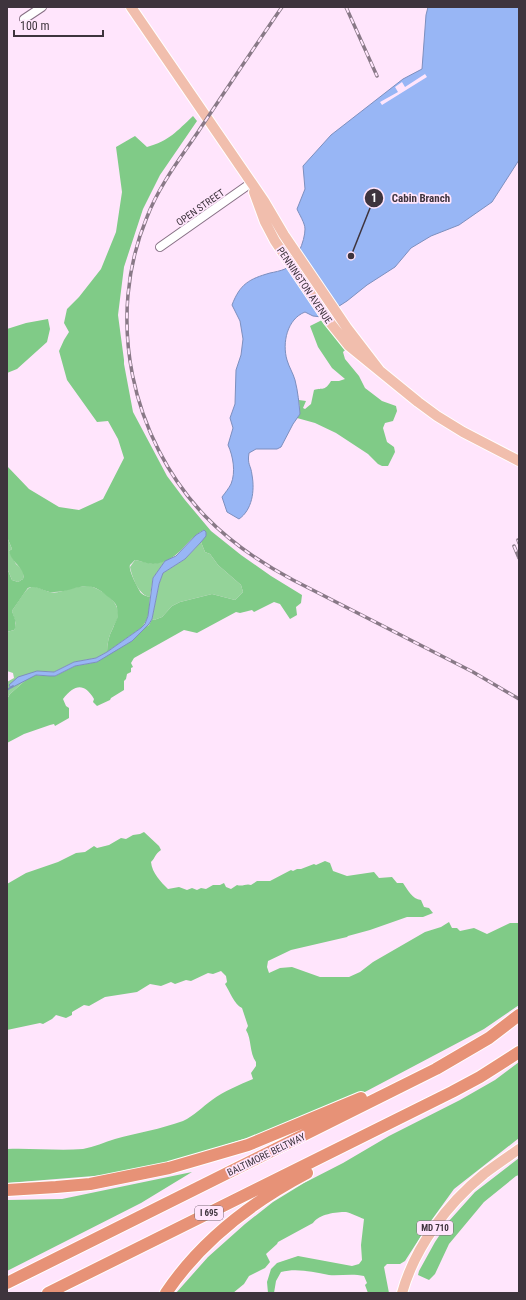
<svg xmlns="http://www.w3.org/2000/svg" width="526" height="1300" font-family="'Roboto Condensed',sans-serif">
	<style>
		.green { fill: #94d399 }
		.forest { fill: #80cb87 }
		.water { fill: #98b6f5; stroke: #7d8fbe }
		.pier { fill: #ffe5fc }
		.lines { fill: none; stroke-linecap: round; stroke-linejoin: round }
		.stream { stroke: #7d8fbe; stroke-width: 2 }
		.minor-casing { stroke: #866f84; stroke-width: 10 }
		.major-casing { stroke: #fff; stroke-width: 12 }
		.highway-casing { stroke: #fff; stroke-width: 14 }
		.minor { stroke: #fff; stroke-width: 8 }
		.major { stroke: #f1bead; stroke-width: 10 }
		.highway { stroke: #e79277; stroke-width: 12 }
		.rail-casing { stroke: #897987; stroke-width: 3.5 }
		.rail { stroke: #ffe5fc; stroke-width: 2; stroke-dasharray: 6; stroke-linecap: butt }
		.labels { text-anchor: middle; stroke-width: 3.5; stroke-linejoin: round; paint-order: stroke }
		.shield { fill: #ffe5fc; stroke: #786976; stroke-width: 1 }
		.shield-label { font-size: 9px; font-weight: bold; fill: #3e343d }
		.street-label { font-size: 10px; fill: #3e343d; stroke: #ffe5fc }
		.leader { fill: none; stroke: #3e343d; stroke-width: 1.5 }
		.callout-dot { fill: #3e343d; stroke: #ffe5fc; stroke-width: 1.5 }
		.mark-label { font-size: 12px; text-anchor: middle; font-weight: bold; fill: #fff }
		.callout-label { font-size: 11px; text-anchor: middle; font-weight: bold; fill: #3e343d; stroke: #ffe5fc; stroke-width: 3.5; stroke-linejoin: round; paint-order: stroke }
	</style>
	<rect width="100%" height="100%" fill="#ffe5fc"/>
	<!-- green -->
	<path class="green" d="M 7,537 L 12,549 L 9,551 L 16,564 L 24,571 L 23,579 L 18,582 L 12,580 L 7,568 Z
		M 201,542 L 205,552 L 210,554 L 218,565 L 241,585 L 243,592 L 235,600 L 212,594 L 180,602 L 172,606 L 162,617 L 154,620 L 152,619 L 159,584 L 163,573 L 185,559 Z
		M 135,560 L 153,564 L 165,561 L 153,578 L 150,597 C 139,596 132,577 130,567 Z
		M 90,586 C 102,590 120,601 118,616 C 118,620 114,624 113,628 C 109,635 107,643 107,652 L 96,658 L 74,662 L 54,672 L 37,671 L 11,687 L 28,678 L 10,694 L 7,699 L 7,682 L 14,678 L 13,673 L 7,671 L 7,632 L 14,630 L 16,624 L 12,611 C 15,607 25,590 29,588 C 36,584 43,591 50,592 C 60,594 68,588 78,587 C 82,586 86,586 90,586 Z"/>
	<!-- forest -->
	<path class="forest" d="M 193,116 L 197,121 L 160,175 L 143,209 L 124,267 L 118,315 L 124,360 L 124,364 L 133,412 L 167,476 L 185,500 L 211,531 L 241,555 L 271,576 L 302,595 L 301,603 L 296,607 L 297,615 L 290,619 L 280,604 L 274,602 L 254,612 L 252,610 L 240,613 L 236,612 L 197,633 L 184,630 L 134,658 L 131,663 L 133,667 L 131,668 L 131,672 L 127,674 L 126,679 L 124,681 L 124,690 L 111,698 L 110,700 L 97,706 L 93,702 L 94,699 C 84,682 74,685 63,699 L 66,706 L 69,708 L 69,718 L 55,726 L 54,724 L 50,725 L 24,734 L 7,743 L 7,699 L 10,694 L 28,678 L 36,675 L 50,676 L 55,676 L 75,666 L 97,662 L 149,625 L 152,619 L 154,620 L 162,617 L 172,606 L 180,602 L 212,594 L 235,600 L 243,592 L 241,585 L 218,565 L 210,554 L 205,552 L 201,542 L 206,535 L 206,532 L 204,530 C 185,539 180,562 153,564 C 148,564 141,561 135,560 C 134,561 131,564 130,565 C 128,570 138,588 141,593 C 144,596 147,596 150,597 C 149,608 150,619 141,628 L 107,652 C 107,643 109,635 113,628 C 114,624 117,620 118,616 C 118,614 117,610 117,607 C 115,602 111,599 107,596 C 86,576 74,593 52,592 C 44,592 35,584 28,588 C 26,590 15,607 12,611 C 14,617 18,624 14,630 L 7,632 L 7,568 L 12,580 L 18,582 L 23,579 C 26,568 12,564 9,551 L 12,549 L 7,537 L 7,466 L 29,489 L 59,507 L 79,510 L 103,499 L 124,458 L 118,439 L 108,421 L 97,422 L 67,380 L 59,351 L 64,340 L 69,332 L 64,323 L 67,309 L 79,297 L 101,269 L 116,232 L 122,192 L 116,147 L 135,136 L 147,147 C 169,141 177,131 193,116 Z
		M 48,319 L 50,329 L 47,342 L 17,369 L 7,373 L 7,329 L 26,323 Z
		M 322,320 L 346,349 L 343,352 L 345,359 L 359,376 L 365,388 L 382,401 L 396,406 L 397,411 L 393,421 L 385,423 L 383,428 L 387,442 L 394,447 L 395,452 L 388,466 L 382,466 L 378,464 L 368,454 L 336,433 L 315,423 L 297,418 L 300,414 L 299,400 L 306,401 L 303,408 L 305,409 L 311,404 L 314,390 C 323,387 324,392 331,381 L 339,381 L 345,379 L 332,368 L 318,347 L 310,326 Z
		M 144,832 L 159,846 L 161,850 C 154,855 156,857 151,862 C 152,873 161,882 168,889 L 179,887 L 187,890 L 192,888 L 197,890 L 201,888 L 206,889 L 213,885 L 220,885 L 224,883 L 226,887 L 231,889 L 237,885 C 243,887 246,883 251,885 L 257,881 L 270,881 L 291,870 L 293,871 L 297,869 L 301,869 L 314,864 L 316,865 L 325,861 L 330,863 L 333,871 L 347,876 L 374,872 L 379,878 L 392,877 L 397,883 L 403,883 C 408,890 412,899 421,900 L 424,907 L 429,908 L 433,913 L 423,917 L 407,917 L 370,930 L 348,936 L 347,937 L 291,950 L 268,961 L 267,967 L 269,973 L 280,968 L 292,967 L 320,977 L 349,977 L 360,972 L 373,962 L 425,932 L 441,927 L 449,922 L 452,928 L 457,928 L 460,931 L 474,928 L 487,934 L 510,923 L 519,923 L 519,1005 L 484,1029 L 363,1093 L 263,1133 L 167,1163 L 106,1175 L 7,1183 L 7,1149 C 32,1148 58,1151 83,1149 C 94,1147 105,1142 115,1139 C 137,1133 161,1129 183,1121 C 194,1116 202,1107 212,1100 C 224,1091 239,1085 253,1079 L 251,1073 L 256,1066 L 256,1062 C 249,1052 252,1040 246,1030 L 248,1026 L 242,1008 C 234,1004 230,992 225,984 L 227,982 L 226,976 L 221,971 L 213,974 L 208,973 L 191,981 L 186,980 L 175,984 L 171,982 L 161,986 L 150,984 L 137,992 L 105,997 L 89,1006 L 84,1005 L 72,1012 L 72,1015 L 66,1018 L 56,1015 L 52,1019 L 43,1024 L 40,1023 L 7,1030 L 7,884 L 26,873 L 58,862 L 76,853 L 85,852 L 94,846 L 97,848 L 109,845 L 121,838 L 126,839 L 133,835 L 140,834 Z
		M 519,1062 L 519,1138 L 454,1189 L 428,1225 L 405,1261 L 400,1264 L 387,1264 L 384,1267 L 389,1293 L 368,1293 L 365,1285 L 367,1283 L 364,1276 C 352,1273 340,1276 329,1275 C 312,1272 297,1268 281,1272 L 276,1281 L 274,1293 L 268,1293 L 267,1282 L 271,1269 L 277,1263 L 298,1256 L 352,1266 L 359,1264 L 362,1260 L 361,1245 L 364,1219 C 359,1217 351,1213 346,1212 C 336,1212 319,1214 313,1223 L 278,1242 L 277,1244 L 266,1254 L 270,1262 L 265,1268 L 249,1276 L 244,1284 L 233,1293 L 176,1293 L 208,1257 L 245,1224 L 273,1202 L 304,1183 L 343,1163 L 389,1136 L 460,1100 L 495,1080 Z
		M 519,1158 L 519,1175 L 516,1176 L 484,1202 L 449,1244 L 435,1274 L 429,1280 L 418,1275 L 419,1271 L 435,1242 L 449,1221 L 475,1192 Z
		M 192,1172 L 141,1203 L 7,1271 L 7,1200 L 62,1199 Z"/>
	<!-- water -->
	<path class="water" d="M 428,7 L 519,7 L 519,160 L 492,202 L 459,225 L 431,236 L 411,248 L 395,267 L 367,285 L 347,301 L 322,317 L 313,316 L 305,312 C 287,319 282,343 287,360 C 289,367 293,373 295,380 C 298,392 299,403 300,414 L 293,424 L 281,447 L 277,449 L 256,449 L 249,453 C 247,465 251,465 252,475 C 255,491 252,510 239,519 L 227,512 L 222,497 C 225,493 229,488 231,484 C 236,472 233,456 228,445 L 233,428 L 230,418 L 235,404 L 236,370 L 241,355 L 243,339 L 240,321 L 232,305 C 240,284 249,279 270,273 C 275,272 280,271 285,269 C 296,263 305,241 305,229 C 305,223 299,214 297,209 L 305,189 L 303,166 L 331,135 L 403,79 L 422,69 L 426,15 Z
		M 204,530 L 206,532 L 206,536 L 201,542 L 185,559 L 163,573 L 159,584 L 152,619 L 149,624 L 132,641 L 97,662 L 75,666 L 55,676 L 50,676 L 36,675 L 11,688 L 9,685 L 18,677 L 37,671 L 54,672 L 74,662 L 96,658 L 107,652 L 141,628 L 145,624 L 148,616 L 153,578 L 165,561 L 176,556 L 196,535 Z"/>
	<!-- pier -->
	<path class="pier" d="M 425,74 L 427,77 L 382,105 L 380,102 L 398,92 L 395,87 L 402,82 L 405,87 Z"/>
	<g class="lines">
		<!-- stream -->
		<path class="stream" d="M 7,690 L 13,686"/>
		<defs>
			<path id="minor" d="M 24,19 L 42,7
				M 160,247 L 251,183"/>
			<path id="major" d="M 131,7 L 264,201 L 284,235 L 347,328 L 380,371
				M 254,192 L 265,222 L 275,241 L 328,320 L 348,345 L 418,402 L 437,416 L 463,432 L 519,461
				M 402,1293 C 415,1247 447,1204 484,1174 C 496,1165 508,1157 519,1149"/>
			<path id="highway" d="M 7,1190 L 56,1187 L 90,1184 L 169,1168 L 248,1145 L 361,1098
				M 7,1283 L 436,1069 L 489,1038 L 519,1015
				M 48,1293 L 452,1092 L 480,1077 L 519,1052
				M 166,1293 C 201,1241 252,1202 307,1173"/>
		</defs>
		<!-- minor casing -->
		<use href="#minor" class="minor-casing"/>
		<!-- major casing -->
		<use href="#major" class="major-casing"/>
		<!-- highway casing -->
		<use href="#highway" class="highway-casing"/>
		<!-- minor -->
		<use href="#minor" class="minor"/>
		<!-- major -->
		<use href="#major" class="major"/>
		<!-- highway -->
		<use href="#highway" class="highway"/>
		<defs>
			<path id="rail" d="M 282,7 C 253,49 226,90 198,132 C 179,160 159,186 147,217 C 105,318 131,438 205,516 C 231,543 261,563 293,580 L 473,672 L 519,699
				M 346,7 L 377,76
				M 518,540 L 519,543
				M 514,546 L 519,558"/>
		</defs>
		<!-- rail casing -->
		<use href="#rail" class="rail-casing"/>
		<!-- rail -->
		<use href="#rail" class="rail"/>
	</g>
	<g class="labels">
		<!-- shield labels -->
		<g class="shield">
			<rect x="195" y="1206" width="28" height="14" rx="3"/>
			<rect x="417" y="1221" width="36" height="14" rx="3"/>
		</g>
		<g class="shield-label">
			<text x="209" y="1216">I 695</text>
			<text x="435" y="1231">MD 710</text>
		</g>
		<!-- street labels -->
		<g class="street-label">
			<text transform="translate(200 207) rotate(-35)" y="4">OPEN STREET</text>
			<text transform="translate(305 285) rotate(56)" y="4">PENNINGTON AVENUE</text>
			<text transform="translate(266 1154) rotate(-26)" y="4">BALTIMORE BELTWAY</text>
		</g>
	</g>
	<!-- callouts -->
	<path class="leader" d="M351 256L374 198"/>
	<g class="callout-dot">
		<circle cx="351" cy="256" r="4"/>
		<circle cx="374" cy="198" r="10"/>
	</g>
	<g class="mark-label">
		<text x="374" y="202">1</text>
	</g>
	<g class="callout-label">
		<text x="421" y="202">Cabin Branch</text>
	</g>
	<!-- border -->
	<rect width="526" height="1300" fill="none" stroke="#3e343d" stroke-width="16"/>
	<!-- scale -->
	<path d="M14 30v6h89v-6" fill="none" stroke="#3e343d" stroke-width="2"/>
	<text x="20" y="30" font-size="12" fill="#3e343d" stroke="#ffe5fc" stroke-width="3" paint-order="stroke">100 m</text>
</svg>
